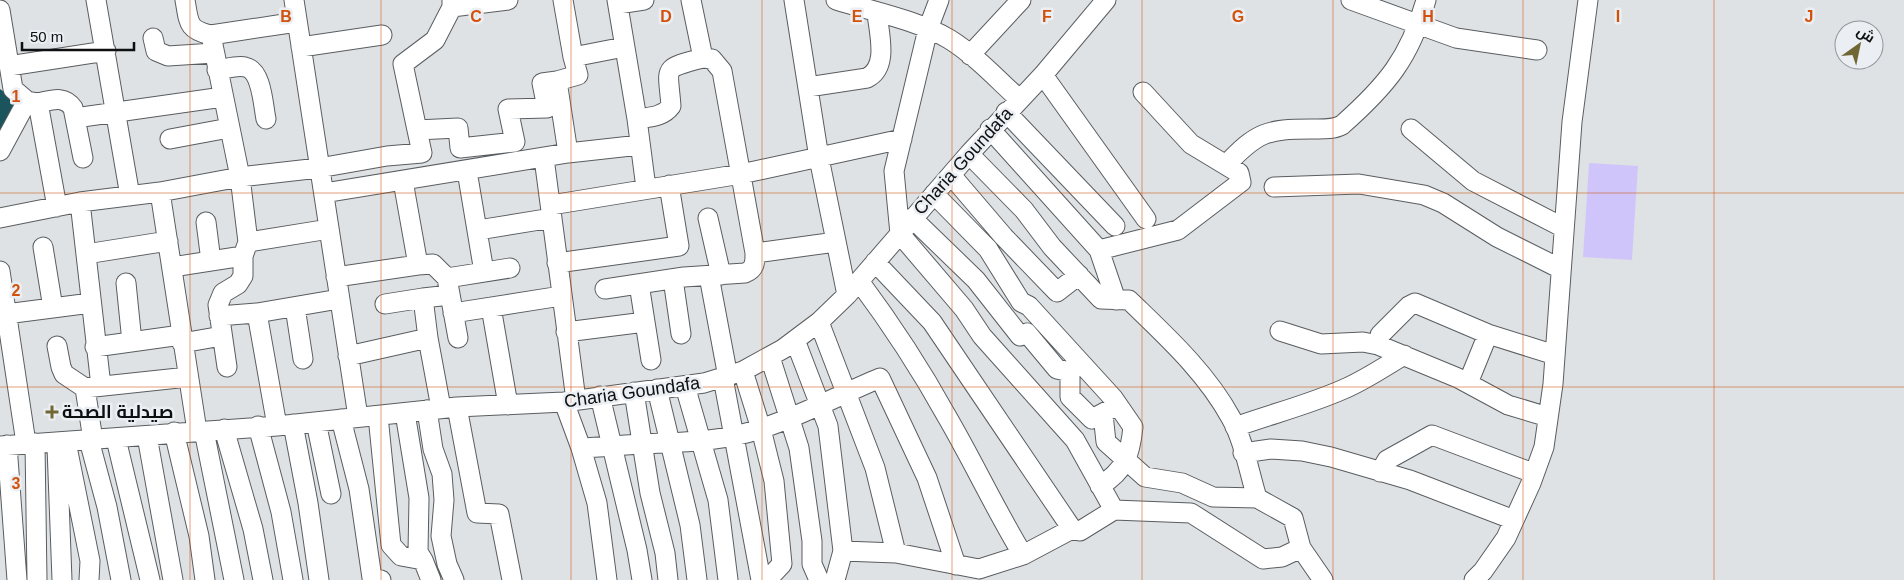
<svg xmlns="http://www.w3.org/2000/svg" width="1904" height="580" font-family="Helvetica,Cairo,sans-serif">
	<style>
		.green { fill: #d0c5fa }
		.building { fill: #1c545e }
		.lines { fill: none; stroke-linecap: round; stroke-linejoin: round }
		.minor-casing { stroke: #595d60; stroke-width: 21 }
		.minor { stroke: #fff; stroke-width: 19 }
		.grid { fill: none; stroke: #d2520c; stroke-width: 1; stroke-opacity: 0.55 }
		.poi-dot { fill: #716734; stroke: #ebeff3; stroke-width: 2 }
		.labels { text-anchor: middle; stroke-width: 5; stroke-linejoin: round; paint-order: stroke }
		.street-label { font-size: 18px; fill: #0d0f10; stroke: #ebeff3 }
		.poi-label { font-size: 18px; font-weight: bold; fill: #0d0f10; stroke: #ebeff3; text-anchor: start }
		.grid-label { font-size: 16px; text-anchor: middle; font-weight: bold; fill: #d2520c; stroke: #ebeff3; stroke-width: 5; stroke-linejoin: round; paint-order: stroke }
	</style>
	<rect width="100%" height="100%" fill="#dee2e5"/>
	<!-- green -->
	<path class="green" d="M 1589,163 L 1638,166 L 1632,260 L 1583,257 Z"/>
	<!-- building -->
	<path class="building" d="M 0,89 L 22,105 L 0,134 Z"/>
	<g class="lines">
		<defs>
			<path id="minor" d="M 96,0 L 130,196
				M 185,0 C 189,22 187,30 211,35 L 240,177 L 248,242 L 243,256 L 243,276 L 238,284 L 223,293 L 218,305 L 227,367
				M 294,0 L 358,417
				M 452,0 L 452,7 L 508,0
				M 563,0 L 573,57 L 624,47
				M 617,0 L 637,119 L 646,188
				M 691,0 L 703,58 L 712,59 L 722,71 L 755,253 L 836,242
				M 794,0 L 819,158 L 847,295
				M 836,0 C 871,11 917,20 949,39 C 975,55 997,79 1019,99
				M 939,0 L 928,29 L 894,171 L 900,234 L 964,309 L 982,336 L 1075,440 L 1114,510
				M 1351,0 L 1456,38 L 1537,50
				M 618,4 L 644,0
				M 0,10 L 13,89 L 27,101 L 38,103
				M 211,35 L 297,22
				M 153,38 L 156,51 L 168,56 L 214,53
				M 301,47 L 382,35
				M 970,55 L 1021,0
				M 9,66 L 106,51
				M 217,70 C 226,69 237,65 245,67 C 262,70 263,105 266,119
				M 1043,75 L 1146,219
				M 808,87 L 867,78 C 889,67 879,34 877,13
				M 1006,112 L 1115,226
				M 75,118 L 223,97
				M 637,119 C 650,117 663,117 671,106 C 668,66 661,69 703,58
				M 990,129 L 1099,250 L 1116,300
				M 1411,129 L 1473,181 L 1564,228
				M 417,130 L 403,64 L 435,40 L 452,7
				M 170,139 L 229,128
				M 0,151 L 27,101
				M 568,153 L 557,81 L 578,75 L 573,57
				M 969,154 L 1024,210 L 1052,247 L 1101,299 L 1129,300 C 1166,336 1206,372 1231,418 C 1244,441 1249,472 1257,498
				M 544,158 L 576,400
				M 1226,165 C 1257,132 1267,129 1311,129 C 1321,129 1333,130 1342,125 C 1386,86 1410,58 1426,0
				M 467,171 L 484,272
				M 951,175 L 1004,237 L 1057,292 L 1079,275
				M 403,181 L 418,265 L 433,264 L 447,278 L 458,338
				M 1274,187 L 1359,184 L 1424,195 L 1443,203 L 1497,237 L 1561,269
				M 160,192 L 197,431
				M 324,193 L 568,153 L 640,145
				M 934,194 L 988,249 L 1021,302 L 1029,306 L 1113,398 L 1133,427 C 1130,456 1125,470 1100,486
				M 80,202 L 101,386
				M 551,205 L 741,174 L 902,139
				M 57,207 L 38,103 C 52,100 64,95 73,108 L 83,158
				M 0,218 L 80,202 L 160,192 L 240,177 L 319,168 L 387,156 L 422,153 L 417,130 L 458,128 L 460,148 L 515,142 L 508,109 L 547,108 L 542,83 L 557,81
				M 708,218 L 721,275
				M 912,218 L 976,280 L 1020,336 L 1027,333 L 1057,369 L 1070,372 L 1070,397 L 1092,419 L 1118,405
				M 206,222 L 211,261
				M 478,230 L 552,218
				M 248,242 L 329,229
				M 43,247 L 53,308
				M 1099,250 L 1178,230 L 1241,182 L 1239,173 L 1191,144 L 1143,92
				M 86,254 L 168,241
				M 875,262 L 932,322 L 1072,529
				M 557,263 L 679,246 L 669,185
				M 172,267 L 243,256
				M 0,271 L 26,443
				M 709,276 L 728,377
				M 336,277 L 418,265
				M 447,278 L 510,268
				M 673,279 L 681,334
				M 859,281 C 891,324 920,368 946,415 C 973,461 995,509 1023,555
				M 126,283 L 132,342
				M 639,284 L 651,360
				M 605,289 L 684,277 L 745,273 C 755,269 755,263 755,253
				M 385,304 L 423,298
				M 295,307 L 303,359
				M 491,307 L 508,405
				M 257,313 L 277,426
				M 453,313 L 561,296
				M 6,314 L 91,303
				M 219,316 L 257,313 L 339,299
				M 819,322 L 875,468 L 896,553
				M 1280,331 L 1321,344 L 1363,342 L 1378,345 L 1458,378 L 1508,405 L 1548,417
				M 566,332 L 645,322
				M 1380,335 L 1409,306 L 1415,303 L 1488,334 L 1555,355
				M 428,338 L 441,408
				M 795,340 L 828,426 L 843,551
				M 182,343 L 222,336
				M 57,346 L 61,367 L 64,374 L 85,388 L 188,377
				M 95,347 L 181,335
				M 348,356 L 428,338 L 423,298 L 450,295
				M 770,357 L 799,448 L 812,541 L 812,564 L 819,580
				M 743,371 L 761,429 L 774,481 L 782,564 L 767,580
				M 723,378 L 761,580
				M 1468,383 L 1488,334
				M 685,386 L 718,500 L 728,580
				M 85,388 L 93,440
				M 657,389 L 690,525 L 697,580
				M 634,392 L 650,493 L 665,553 L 668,580
				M 600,396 L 637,550 L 642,580
				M 564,402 L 581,448 L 597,503 L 607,580
				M 457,407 L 477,513 L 499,514 L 512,580
				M 427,410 L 433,449 L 442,474 L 444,500 L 441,536 L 447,564 L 454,580
				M 405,413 L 419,498 L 418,552 L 423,560
				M 1103,414 L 1106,442 L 1145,477 L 1182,483 L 1213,497 L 1257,498 L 1293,518 L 1301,548
				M 378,416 L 391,545 L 401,556 L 423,560 L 431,580
				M 341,419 L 359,489 L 372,578 L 381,580
				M 316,422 L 331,494
				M 293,424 L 308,503 L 319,580
				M 258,426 L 281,512 L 293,580
				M 1235,427 C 1271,414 1308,405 1344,389 C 1365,380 1384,367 1404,355
				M 224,429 L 253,529 L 263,580
				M 204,431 L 234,580
				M 174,432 L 199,536 L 205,580
				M 147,436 L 173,580
				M 116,439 L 150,580
				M 89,440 L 107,507 L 121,580
				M 66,442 L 90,561 L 89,580
				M 35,443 L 37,580
				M 7,445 L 17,580
				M 0,446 L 277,426 L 457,407 L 564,402 L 704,383 L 743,371 L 783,349 L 819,322 L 847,295 L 969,154 L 1043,75 L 1106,0
				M 57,447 L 62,580
				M 581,448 C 602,447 622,445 642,444 C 682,442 721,442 760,429 C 801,416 839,395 880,378 L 927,478 L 956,565
				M 1243,453 L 1271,449 L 1302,451 L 1331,457 L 1410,480 L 1514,520
				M 1380,472 L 1387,460 L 1432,435 L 1533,473
				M 835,580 L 843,551 L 896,553 L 979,569 L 1023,555 L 1072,529 L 1080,531 L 1114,510 L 1191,513 L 1263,559 L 1282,557 L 1301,548 L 1323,580
				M 1474,580 L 1483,571 L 1506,538 L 1531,483 L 1544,447 L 1553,384 L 1572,122 L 1588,0"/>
		</defs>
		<!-- minor casing -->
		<use href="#minor" class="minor-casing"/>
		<!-- minor -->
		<use href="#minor" class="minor"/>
	</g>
	<!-- grid -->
	<path class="grid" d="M 190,0 L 190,580M 381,0 L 381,580M 571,0 L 571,580M 762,0 L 762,580M 952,0 L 952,580M 1142,0 L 1142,580M 1333,0 L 1333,580M 1523,0 L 1523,580M 1714,0 L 1714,580M 0,193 L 1904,193M 0,387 L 1904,387"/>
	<!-- markers -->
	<path class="poi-dot" d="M49.5 404.5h5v5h5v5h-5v5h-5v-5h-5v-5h5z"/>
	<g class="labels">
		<!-- street labels -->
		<g class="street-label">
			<text transform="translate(963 161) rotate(-48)" y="6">Charia Goundafa</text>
			<text transform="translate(632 392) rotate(-8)" y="6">Charia Goundafa</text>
		</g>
		<!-- poi labels -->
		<g class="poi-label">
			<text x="62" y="418">صيدلية الصحة</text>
		</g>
	</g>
	<g class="grid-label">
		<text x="286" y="22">B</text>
		<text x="476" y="22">C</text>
		<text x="666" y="22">D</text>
		<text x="857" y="22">E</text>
		<text x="1047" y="22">F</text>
		<text x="1238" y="22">G</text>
		<text x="1428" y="22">H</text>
		<text x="1618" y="22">I</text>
		<text x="1809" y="22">J</text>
		<text x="16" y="102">1</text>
		<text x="16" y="296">2</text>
		<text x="16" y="489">3</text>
	</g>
	<!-- north arrow -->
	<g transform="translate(1859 45) rotate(33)"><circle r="24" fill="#ebeff3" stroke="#929598"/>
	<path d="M0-4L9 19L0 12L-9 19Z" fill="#716734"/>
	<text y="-8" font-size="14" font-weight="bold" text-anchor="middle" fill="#0d0f10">ش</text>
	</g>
	<!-- scale -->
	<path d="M22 42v8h112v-8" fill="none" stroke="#0d0f10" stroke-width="2.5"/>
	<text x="30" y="42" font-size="15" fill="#0d0f10" stroke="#ebeff3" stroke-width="4" paint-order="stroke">50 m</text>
</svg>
